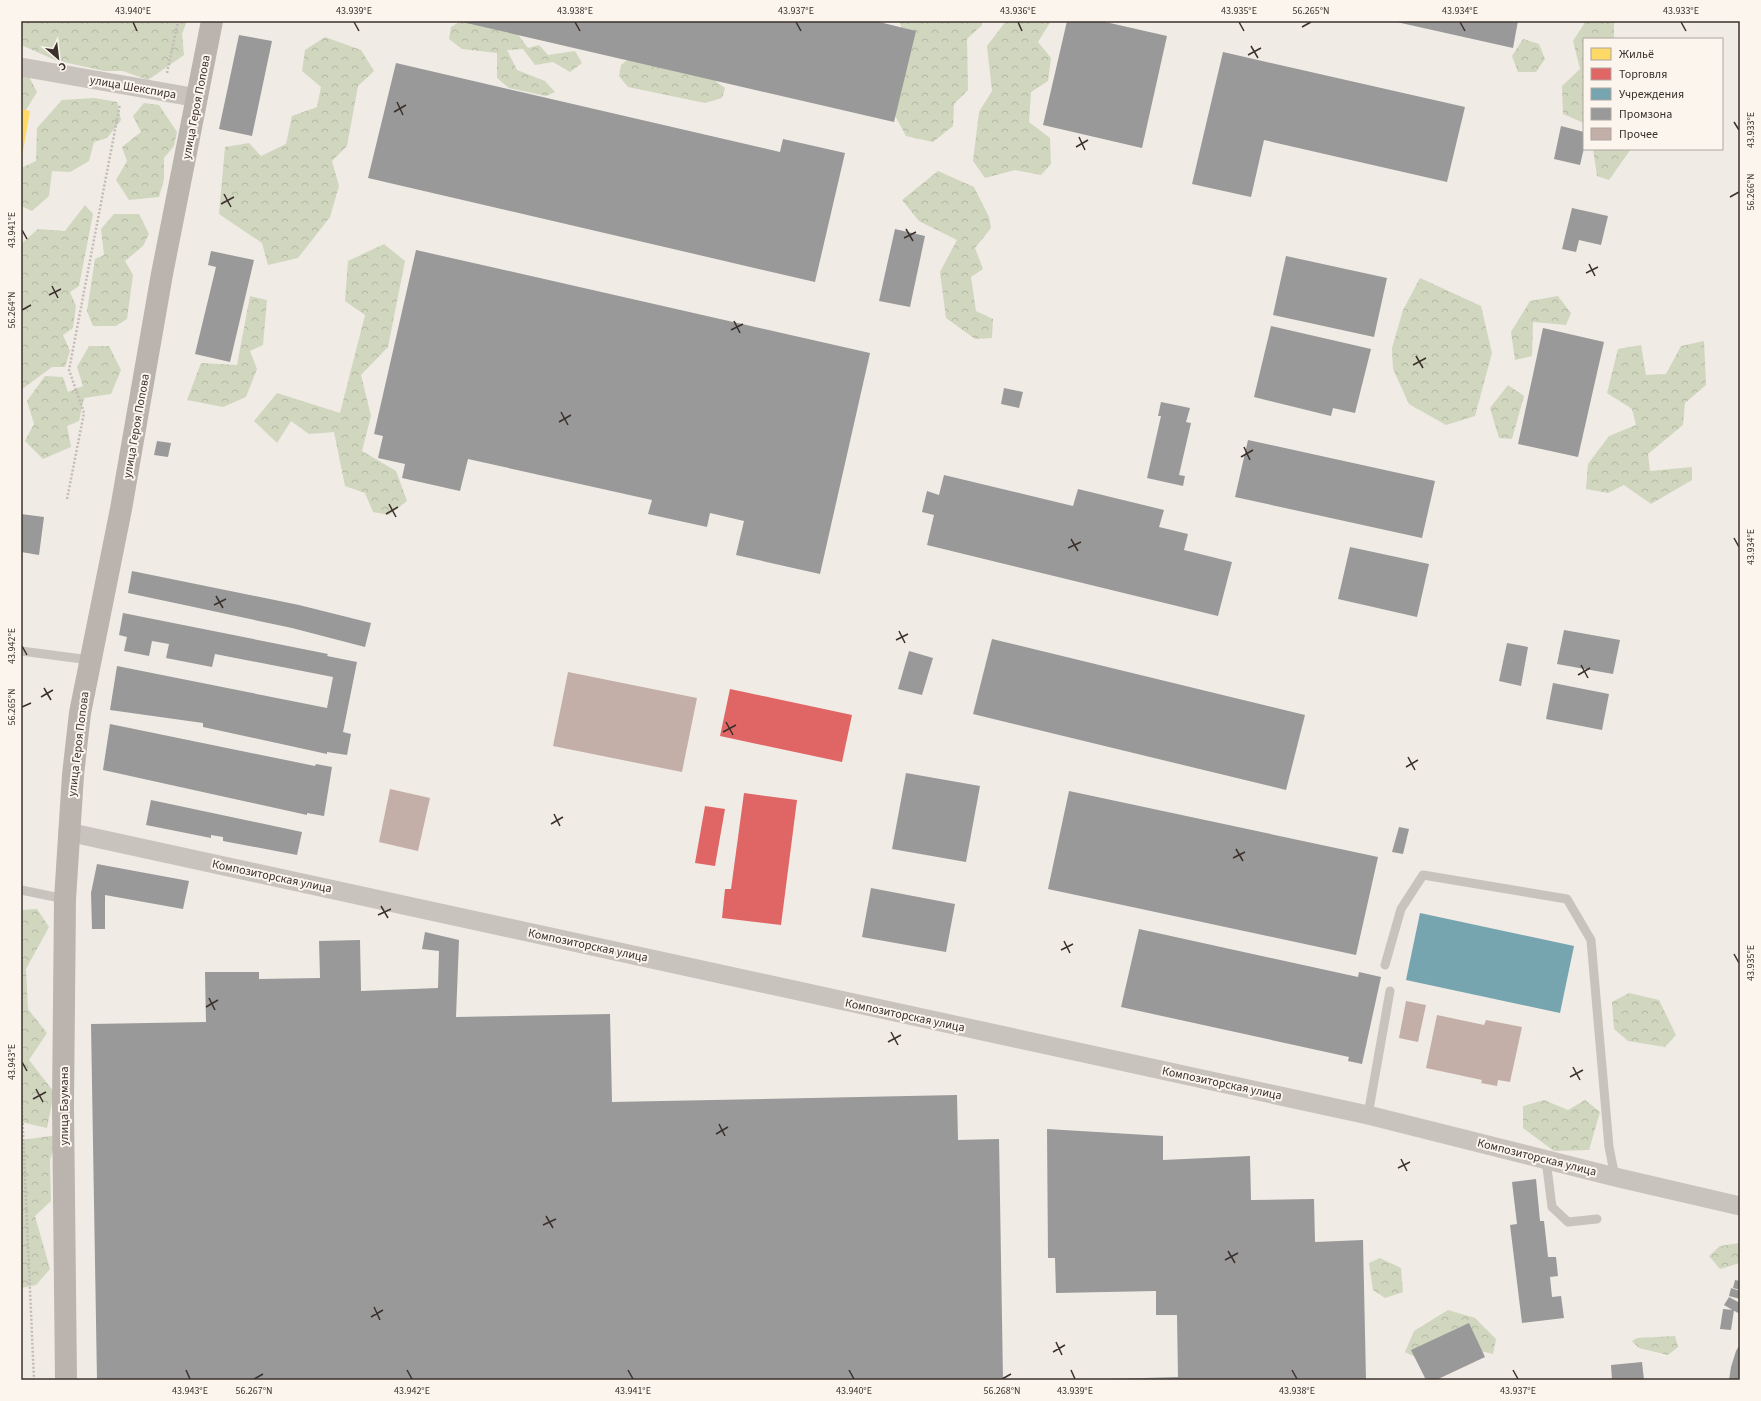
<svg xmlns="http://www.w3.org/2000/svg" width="1761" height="1401" font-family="'Source Sans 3',sans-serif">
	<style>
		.forest { fill: url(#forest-crowns) }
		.homes { fill: #ffd966 }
		.shops { fill: #e06666 }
		.public { fill: #76a5af }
		.industry { fill: #999 }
		.building { fill: #c3afa7 }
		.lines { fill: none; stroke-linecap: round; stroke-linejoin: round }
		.path { stroke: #c2bbb6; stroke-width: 2.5; stroke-dasharray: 2 2; stroke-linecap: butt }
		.lane { stroke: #c9c3be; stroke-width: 9 }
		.street { stroke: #c9c3be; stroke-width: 19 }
		.secondary { stroke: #bab3ae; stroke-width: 22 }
		.ticks { fill: none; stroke: #3b302b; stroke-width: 1.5 }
		.labels { text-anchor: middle; stroke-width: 4; stroke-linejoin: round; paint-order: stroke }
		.street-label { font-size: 12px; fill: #3b302b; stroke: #fbf5ee }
		.neatline { fill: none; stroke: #3b302b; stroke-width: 1.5 }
		.ticks-label { font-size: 10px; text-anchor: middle; fill: #3b302b }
	</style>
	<defs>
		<pattern id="forest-crowns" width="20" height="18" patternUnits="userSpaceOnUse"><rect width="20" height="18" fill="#d1d6bf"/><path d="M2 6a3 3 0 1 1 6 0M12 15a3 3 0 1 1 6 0" fill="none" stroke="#b4b8a4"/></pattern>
	</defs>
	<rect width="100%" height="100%" fill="#f0ebe5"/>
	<!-- forest -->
	<path class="forest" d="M 21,21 L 187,21 L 182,34 L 184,55 L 148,80 L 123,71 L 104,71 L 55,60 L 21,45 Z
		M 461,21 L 484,21 L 513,28 L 528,48 L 539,45 L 548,55 L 575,51 L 582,63 L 570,72 L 553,62 L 535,65 L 523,49 L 507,50 L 517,70 L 545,81 L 555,92 L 546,96 L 509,88 L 497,78 L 497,53 L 462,49 L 449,39 L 451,27 Z
		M 899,21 L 982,21 L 982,25 L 967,39 L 968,90 L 954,104 L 953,126 L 933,142 L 906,136 L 884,95 L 907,43 Z
		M 1006,21 L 1051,21 L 1038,42 L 1051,58 L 1048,81 L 1031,92 L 1029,122 L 1050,138 L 1051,164 L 1041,175 L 1015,170 L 985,178 L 973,161 L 979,112 L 992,91 L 987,46 Z
		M 1583,21 L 1614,21 L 1614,38 L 1584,39 L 1584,123 L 1563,114 L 1562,86 L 1580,69 L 1573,41 L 1584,24 Z
		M 325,37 L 361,50 L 374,71 L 358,86 L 347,146 L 332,161 L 339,186 L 330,217 L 298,258 L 268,265 L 262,243 L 219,214 L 225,147 L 249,143 L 261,156 L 286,144 L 292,116 L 317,107 L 321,87 L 302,71 L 305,50 Z
		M 1523,39 L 1539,44 L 1545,59 L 1536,72 L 1518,72 L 1512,56 Z
		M 632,56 L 707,75 L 725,88 L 722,98 L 705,103 L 628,87 L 619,76 L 621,65 Z
		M 21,73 L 27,73 L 37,92 L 21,118 Z
		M 94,98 L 117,102 L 121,120 L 107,138 L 94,142 L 89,161 L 70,172 L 52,171 L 49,196 L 32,211 L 21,206 L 21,168 L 36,161 L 37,128 L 62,100 Z
		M 144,103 L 159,105 L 177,132 L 174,146 L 164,158 L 164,179 L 159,197 L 129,200 L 116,180 L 127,161 L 122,147 L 141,132 L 133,116 Z
		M 1593,149 L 1631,149 L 1609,180 L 1597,176 Z
		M 938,171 L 974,187 L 989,217 L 991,228 L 975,248 L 983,269 L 971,277 L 976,311 L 993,319 L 992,338 L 975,339 L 946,318 L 940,272 L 957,240 L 919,221 L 902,200 Z
		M 85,205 L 93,214 L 79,286 L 70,292 L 76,306 L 73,328 L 63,335 L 70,351 L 65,367 L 52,367 L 21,390 L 21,244 L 38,229 L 65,231 Z
		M 114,214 L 139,214 L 149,234 L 143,246 L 125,261 L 133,275 L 127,319 L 116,326 L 93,326 L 87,311 L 95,259 L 104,255 L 101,229 Z
		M 384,244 L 405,261 L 388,347 L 361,375 L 371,416 L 362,451 L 396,471 L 407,501 L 389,515 L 373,512 L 365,493 L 345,486 L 334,432 L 309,434 L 291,421 L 277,443 L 254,421 L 277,393 L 340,413 L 365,315 L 345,301 L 348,261 Z
		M 1420,278 L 1481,306 L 1492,353 L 1475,416 L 1446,425 L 1409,404 L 1393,369 L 1392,348 L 1403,310 Z
		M 250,296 L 267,300 L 263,345 L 250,351 L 257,369 L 246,397 L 223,407 L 187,400 L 201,363 L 237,365 Z
		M 1558,296 L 1571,313 L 1566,325 L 1533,322 L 1532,356 L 1515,360 L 1511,332 L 1530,301 Z
		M 1704,341 L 1706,385 L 1685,403 L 1683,425 L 1648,454 L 1650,471 L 1692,467 L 1692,480 L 1651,504 L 1624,485 L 1608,493 L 1586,489 L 1588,464 L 1609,436 L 1636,425 L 1632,409 L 1607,393 L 1618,349 L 1641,345 L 1646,375 L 1666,374 L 1681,346 Z
		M 89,346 L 109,346 L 121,370 L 111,394 L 84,398 L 79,421 L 67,426 L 71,447 L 43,459 L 25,441 L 34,424 L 27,401 L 45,376 L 63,377 L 68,392 L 83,386 L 77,367 Z
		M 1508,385 L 1524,396 L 1512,439 L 1499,438 L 1490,408 Z
		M 37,909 L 49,927 L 26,969 L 28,1009 L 47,1033 L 29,1060 L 54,1092 L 47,1128 L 21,1122 L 21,910 Z
		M 1629,993 L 1659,1000 L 1676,1035 L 1665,1047 L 1628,1041 L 1614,1029 L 1612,1002 Z
		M 1544,1100 L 1568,1110 L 1585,1100 L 1600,1112 L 1589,1150 L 1554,1151 L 1523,1128 L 1523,1106 Z
		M 58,1135 L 50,1160 L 51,1201 L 35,1216 L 50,1269 L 36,1285 L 21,1288 L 21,1140 Z
		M 1740,1243 L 1740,1263 L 1720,1269 L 1709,1256 L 1720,1246 Z
		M 1380,1258 L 1401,1268 L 1403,1292 L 1385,1298 L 1373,1290 L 1369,1263 Z
		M 1448,1310 L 1475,1318 L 1496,1339 L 1493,1354 L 1464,1347 L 1424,1361 L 1405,1352 L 1414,1331 Z
		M 1675,1336 L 1678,1347 L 1668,1355 L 1639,1348 L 1632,1341 L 1637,1338 Z"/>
	<!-- homes -->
	<path class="homes" d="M 21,109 L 30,111 L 22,157 L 21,157 Z"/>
	<!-- shops -->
	<path class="shops" d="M 730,689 L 852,715 L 842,762 L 720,736 Z
		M 744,793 L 797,800 L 781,925 L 722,918 L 725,889 L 731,889 Z
		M 705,806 L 725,809 L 715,866 L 695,863 Z"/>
	<!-- public -->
	<path class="public" d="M 1420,913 L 1574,946 L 1560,1013 L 1406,980 Z"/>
	<!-- industry -->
	<path class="industry" d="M 875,21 L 916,31 L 894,122 L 462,22 Z
		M 1067,21 L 1101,21 L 1167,36 L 1142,148 L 1043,125 Z
		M 1392,21 L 1518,21 L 1513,48 Z
		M 239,35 L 272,41 L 252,136 L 219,129 Z
		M 1223,52 L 1465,107 L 1447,182 L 1264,140 L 1251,197 L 1192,184 Z
		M 396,63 L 780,152 L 783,139 L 845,153 L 815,282 L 368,178 Z
		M 1561,126 L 1584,132 L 1584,148 L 1580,165 L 1554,159 Z
		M 1572,208 L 1608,216 L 1601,245 L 1579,240 L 1576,252 L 1562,249 Z
		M 895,229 L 925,236 L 910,307 L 879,301 Z
		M 416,250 L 870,353 L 820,574 L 736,555 L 744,521 L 710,513 L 707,527 L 648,514 L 652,500 L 468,459 L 460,491 L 402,478 L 405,464 L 378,458 L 383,436 L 374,434 Z
		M 211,251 L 254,260 L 230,362 L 195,354 L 216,267 L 208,265 Z
		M 1286,256 L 1387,278 L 1374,337 L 1273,315 Z
		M 1271,326 L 1371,349 L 1355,413 L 1333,408 L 1331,416 L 1254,397 Z
		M 1543,328 L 1604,342 L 1578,457 L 1518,444 Z
		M 1004,388 L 1023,392 L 1019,408 L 1001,404 Z
		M 1161,402 L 1190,408 L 1186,422 L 1191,423 L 1179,475 L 1185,476 L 1183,486 L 1147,478 L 1161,416 L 1158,416 Z
		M 1248,440 L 1435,481 L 1422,538 L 1235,497 Z
		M 157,441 L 171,443 L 168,457 L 154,455 Z
		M 944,475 L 1073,506 L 1078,489 L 1164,510 L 1159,527 L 1188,534 L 1184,550 L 1232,562 L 1218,616 L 927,545 L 934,515 L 922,512 L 927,491 L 939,495 Z
		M 21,514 L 44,517 L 39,555 L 21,552 Z
		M 1350,547 L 1429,564 L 1417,617 L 1338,599 Z
		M 132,571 L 299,605 L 371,623 L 365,647 L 292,628 L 128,593 Z
		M 123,613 L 328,654 L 327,656 L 357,662 L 343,732 L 351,734 L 347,755 L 327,752 L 327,754 L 203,727 L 203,723 L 110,710 L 117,666 L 327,708 L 333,677 L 215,654 L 212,667 L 166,658 L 169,644 L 152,641 L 149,656 L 124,651 L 127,637 L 119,635 Z
		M 1564,630 L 1620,640 L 1613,674 L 1557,664 Z
		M 992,639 L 1305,715 L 1286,790 L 973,714 Z
		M 1507,643 L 1528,647 L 1521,686 L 1499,681 Z
		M 909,651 L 933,658 L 922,695 L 898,689 Z
		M 1553,683 L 1609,694 L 1602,730 L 1546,719 Z
		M 110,724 L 315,766 L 316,764 L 332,767 L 324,816 L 307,813 L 307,815 L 103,770 Z
		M 906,773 L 980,786 L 966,862 L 892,849 Z
		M 1069,791 L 1378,857 L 1356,955 L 1048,889 Z
		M 151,800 L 302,832 L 297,855 L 223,841 L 223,837 L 211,835 L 211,838 L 146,825 Z
		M 1399,827 L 1409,829 L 1403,854 L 1392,852 Z
		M 97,864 L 189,881 L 183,909 L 105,895 L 105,929 L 92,929 L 91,893 Z
		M 871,888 L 955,904 L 946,952 L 862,937 Z
		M 1139,929 L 1358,977 L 1359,972 L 1381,977 L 1362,1064 L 1348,1061 L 1349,1057 L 1121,1007 Z
		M 425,932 L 459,940 L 456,1017 L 610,1014 L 612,1102 L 957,1095 L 958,1140 L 999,1139 L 1003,1380 L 97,1380 L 91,1024 L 206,1022 L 205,972 L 259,972 L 259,979 L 320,978 L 319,941 L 360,940 L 361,991 L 438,988 L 439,951 L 422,949 Z
		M 1047,1129 L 1163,1136 L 1163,1160 L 1250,1156 L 1251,1200 L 1314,1199 L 1315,1242 L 1363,1240 L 1366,1380 L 1111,1380 L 1111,1379 L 1178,1377 L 1177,1315 L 1156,1315 L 1156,1291 L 1056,1293 L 1055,1258 L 1048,1258 Z
		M 1536,1179 L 1540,1221 L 1544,1221 L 1548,1257 L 1556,1257 L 1558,1276 L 1550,1277 L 1552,1297 L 1561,1296 L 1564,1318 L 1522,1323 L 1510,1225 L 1517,1224 L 1512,1182 Z
		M 1735,1280 L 1740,1281 L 1740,1290 L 1733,1288 Z
		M 1731,1288 L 1740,1291 L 1740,1299 L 1729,1296 Z
		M 1729,1297 L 1740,1303 L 1740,1310 L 1738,1313 L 1724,1305 Z
		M 1723,1309 L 1734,1310 L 1731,1330 L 1720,1329 Z
		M 1469,1323 L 1485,1357 L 1436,1380 L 1426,1380 L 1411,1350 Z
		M 1740,1344 L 1740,1380 L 1729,1380 L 1731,1367 L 1736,1351 Z
		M 1642,1362 L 1644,1380 L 1612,1380 L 1611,1365 Z"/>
	<!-- building -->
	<path class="building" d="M 568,672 L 697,698 L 682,772 L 553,746 Z
		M 390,789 L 430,798 L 418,851 L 379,842 Z
		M 1406,1001 L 1426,1005 L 1418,1042 L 1399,1038 Z
		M 1437,1015 L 1484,1025 L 1486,1020 L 1522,1027 L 1510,1082 L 1498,1080 L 1497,1086 L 1481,1083 L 1482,1080 L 1426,1068 Z"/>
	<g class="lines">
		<!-- path -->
		<path class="path" d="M 167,73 L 178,21
			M 67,499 L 84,413 L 69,370 L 120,104
			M 21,1087 L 34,1380"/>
		<!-- lane -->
		<path class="lane" d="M 21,651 L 90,660
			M 21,890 L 65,899
			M 1385,965 L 1401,909 L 1423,875 L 1567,899 L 1591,940 L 1609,1147 L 1615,1177
			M 1368,1115 L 1390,991
			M 1546,1160 L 1552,1207 L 1568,1222 L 1597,1219"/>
		<!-- street -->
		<path class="street" d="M 21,67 L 198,98
			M 68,832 L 1368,1115 L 1615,1177 L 1740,1206"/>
		<!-- secondary -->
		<path class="secondary" d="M 66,1380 L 63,1105 L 65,899 L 73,775 L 80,713 L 121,509 L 162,274 L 212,21"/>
	</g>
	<!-- ticks -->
	<path class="ticks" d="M 133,22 L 137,31M 354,22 L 359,31M 575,22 L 580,31M 796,22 L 801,31M 1018,22 L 1022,31M 1239,22 L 1244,31M 1460,22 L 1465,31M 1681,22 L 1686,31M 1302,27 L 1311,22M 1251,46 L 1258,58M 1248,55 L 1261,48M 397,102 L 403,115M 394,112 L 406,105M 1734,122 L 1739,130M 1079,137 L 1085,150M 1076,147 L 1088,140M 224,194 L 231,207M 1730,197 L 1739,192M 221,204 L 234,197M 906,229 L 913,241M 22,230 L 27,239M 904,238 L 916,232M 1589,264 L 1595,276M 1586,273 L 1598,267M 52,286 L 58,298M 49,295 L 61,289M 22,310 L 31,305M 734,321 L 740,333M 731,330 L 743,324M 1416,356 L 1423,368M 1413,365 L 1426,358M 561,412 L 568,425M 559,422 L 571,415M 1244,447 L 1250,460M 1241,457 L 1253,450M 389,504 L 396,517M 386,514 L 398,507M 1734,538 L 1739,547M 1071,539 L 1078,551M 1068,548 L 1081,542M 216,596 L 223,608M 214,605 L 226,599M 899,631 L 905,643M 896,640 L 908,634M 22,646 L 27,655M 1581,665 L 1588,678M 1578,675 L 1590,668M 44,688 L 51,700M 41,697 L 53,690M 22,707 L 31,703M 726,722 L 733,735M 723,732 L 736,725M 1408,757 L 1415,770M 1406,767 L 1418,760M 554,814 L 560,826M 551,824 L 563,817M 1236,849 L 1243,861M 1233,858 L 1245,852M 381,906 L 388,918M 378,915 L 391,909M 1064,941 L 1070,953M 1061,950 L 1073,944M 1734,954 L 1739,963M 209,998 L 215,1010M 206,1007 L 218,1000M 891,1032 L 898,1045M 888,1042 L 901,1035M 22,1062 L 27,1071M 1573,1067 L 1580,1080M 1570,1077 L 1583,1070M 36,1089 L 43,1102M 33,1099 L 46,1092M 719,1124 L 725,1136M 716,1134 L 728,1127M 1401,1159 L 1407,1171M 1398,1168 L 1410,1162M 546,1216 L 553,1228M 543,1225 L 556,1219M 1228,1251 L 1235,1263M 1225,1260 L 1238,1253M 374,1307 L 380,1320M 371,1317 L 383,1310M 1056,1342 L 1062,1355M 1053,1352 L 1065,1345M 186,1370 L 190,1379M 407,1370 L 412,1379M 628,1370 L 633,1379M 849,1370 L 854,1379M 1071,1370 L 1075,1379M 1292,1370 L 1297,1379M 1513,1370 L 1518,1379M 254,1379 L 263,1374M 1002,1379 L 1011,1374"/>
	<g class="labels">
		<!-- street labels -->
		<g class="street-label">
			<text transform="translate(133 87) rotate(10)" y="4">улица Шекспира</text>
			<text transform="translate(196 107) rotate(-79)" y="4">улица Героя Попова</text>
			<text transform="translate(136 426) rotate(-80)" y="4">улица Героя Попова</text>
			<text transform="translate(78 744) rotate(-83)" y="4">улица Героя Попова</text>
			<text transform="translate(272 876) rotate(12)" y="4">Композиторская улица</text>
			<text transform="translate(588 945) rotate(12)" y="4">Композиторская улица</text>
			<text transform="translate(905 1015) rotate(12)" y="4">Композиторская улица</text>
			<text transform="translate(1222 1083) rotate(12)" y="4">Композиторская улица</text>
			<text transform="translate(64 1106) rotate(-90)" y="4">улица Баумана</text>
			<text transform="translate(1537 1157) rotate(14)" y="4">Композиторская улица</text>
		</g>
	</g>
	<!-- border -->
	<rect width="1761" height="1401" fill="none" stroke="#fbf5ee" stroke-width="44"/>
	<!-- legend -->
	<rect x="1583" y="38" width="140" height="112" fill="#fbf5ee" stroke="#aea6a0"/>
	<rect x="1591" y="48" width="20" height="12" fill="#ffd966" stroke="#aea6a0"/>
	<text x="1619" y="58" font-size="12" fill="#3b302b">Жильё</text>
	<rect x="1591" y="68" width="20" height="12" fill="#e06666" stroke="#aea6a0"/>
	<text x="1619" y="78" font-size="12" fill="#3b302b">Торговля</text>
	<rect x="1591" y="88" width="20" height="12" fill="#76a5af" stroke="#aea6a0"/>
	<text x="1619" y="98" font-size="12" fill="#3b302b">Учреждения</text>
	<rect x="1591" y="108" width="20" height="12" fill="#999999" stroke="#aea6a0"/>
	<text x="1619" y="118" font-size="12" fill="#3b302b">Промзона</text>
	<rect x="1591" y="128" width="20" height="12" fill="#c3afa7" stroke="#aea6a0"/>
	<text x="1619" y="138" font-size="12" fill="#3b302b">Прочее</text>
	<!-- north arrow -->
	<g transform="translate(58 58) rotate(152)" stroke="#fbf5ee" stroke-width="3" paint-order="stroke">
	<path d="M0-3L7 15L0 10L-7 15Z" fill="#3b302b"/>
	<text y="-6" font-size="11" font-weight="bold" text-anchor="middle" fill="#3b302b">С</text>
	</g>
	<rect x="22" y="22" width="1717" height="1357" class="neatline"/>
	<g class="ticks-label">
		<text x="133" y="14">43.940°E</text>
		<text x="354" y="14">43.939°E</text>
		<text x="575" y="14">43.938°E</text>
		<text x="796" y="14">43.937°E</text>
		<text x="1018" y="14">43.936°E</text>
		<text x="1239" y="14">43.935°E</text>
		<text x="1311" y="14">56.265°N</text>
		<text x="1460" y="14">43.934°E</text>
		<text x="1681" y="14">43.933°E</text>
		<text transform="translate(1750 130) rotate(-90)" y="4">43.933°E</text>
		<text transform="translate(1750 192) rotate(-90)" y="4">56.266°N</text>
		<text transform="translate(11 230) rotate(-90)" y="4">43.941°E</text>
		<text transform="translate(11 310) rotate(-90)" y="4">56.264°N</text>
		<text transform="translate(1750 547) rotate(-90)" y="4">43.934°E</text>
		<text transform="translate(11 646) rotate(-90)" y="4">43.942°E</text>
		<text transform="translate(11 707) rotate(-90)" y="4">56.265°N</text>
		<text transform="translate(1750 963) rotate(-90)" y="4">43.935°E</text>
		<text transform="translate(11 1062) rotate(-90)" y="4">43.943°E</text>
		<text x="190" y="1394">43.943°E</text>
		<text x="254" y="1394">56.267°N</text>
		<text x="412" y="1394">43.942°E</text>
		<text x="633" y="1394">43.941°E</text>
		<text x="854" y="1394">43.940°E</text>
		<text x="1002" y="1394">56.268°N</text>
		<text x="1075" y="1394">43.939°E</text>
		<text x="1297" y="1394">43.938°E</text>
		<text x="1518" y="1394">43.937°E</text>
	</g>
</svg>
